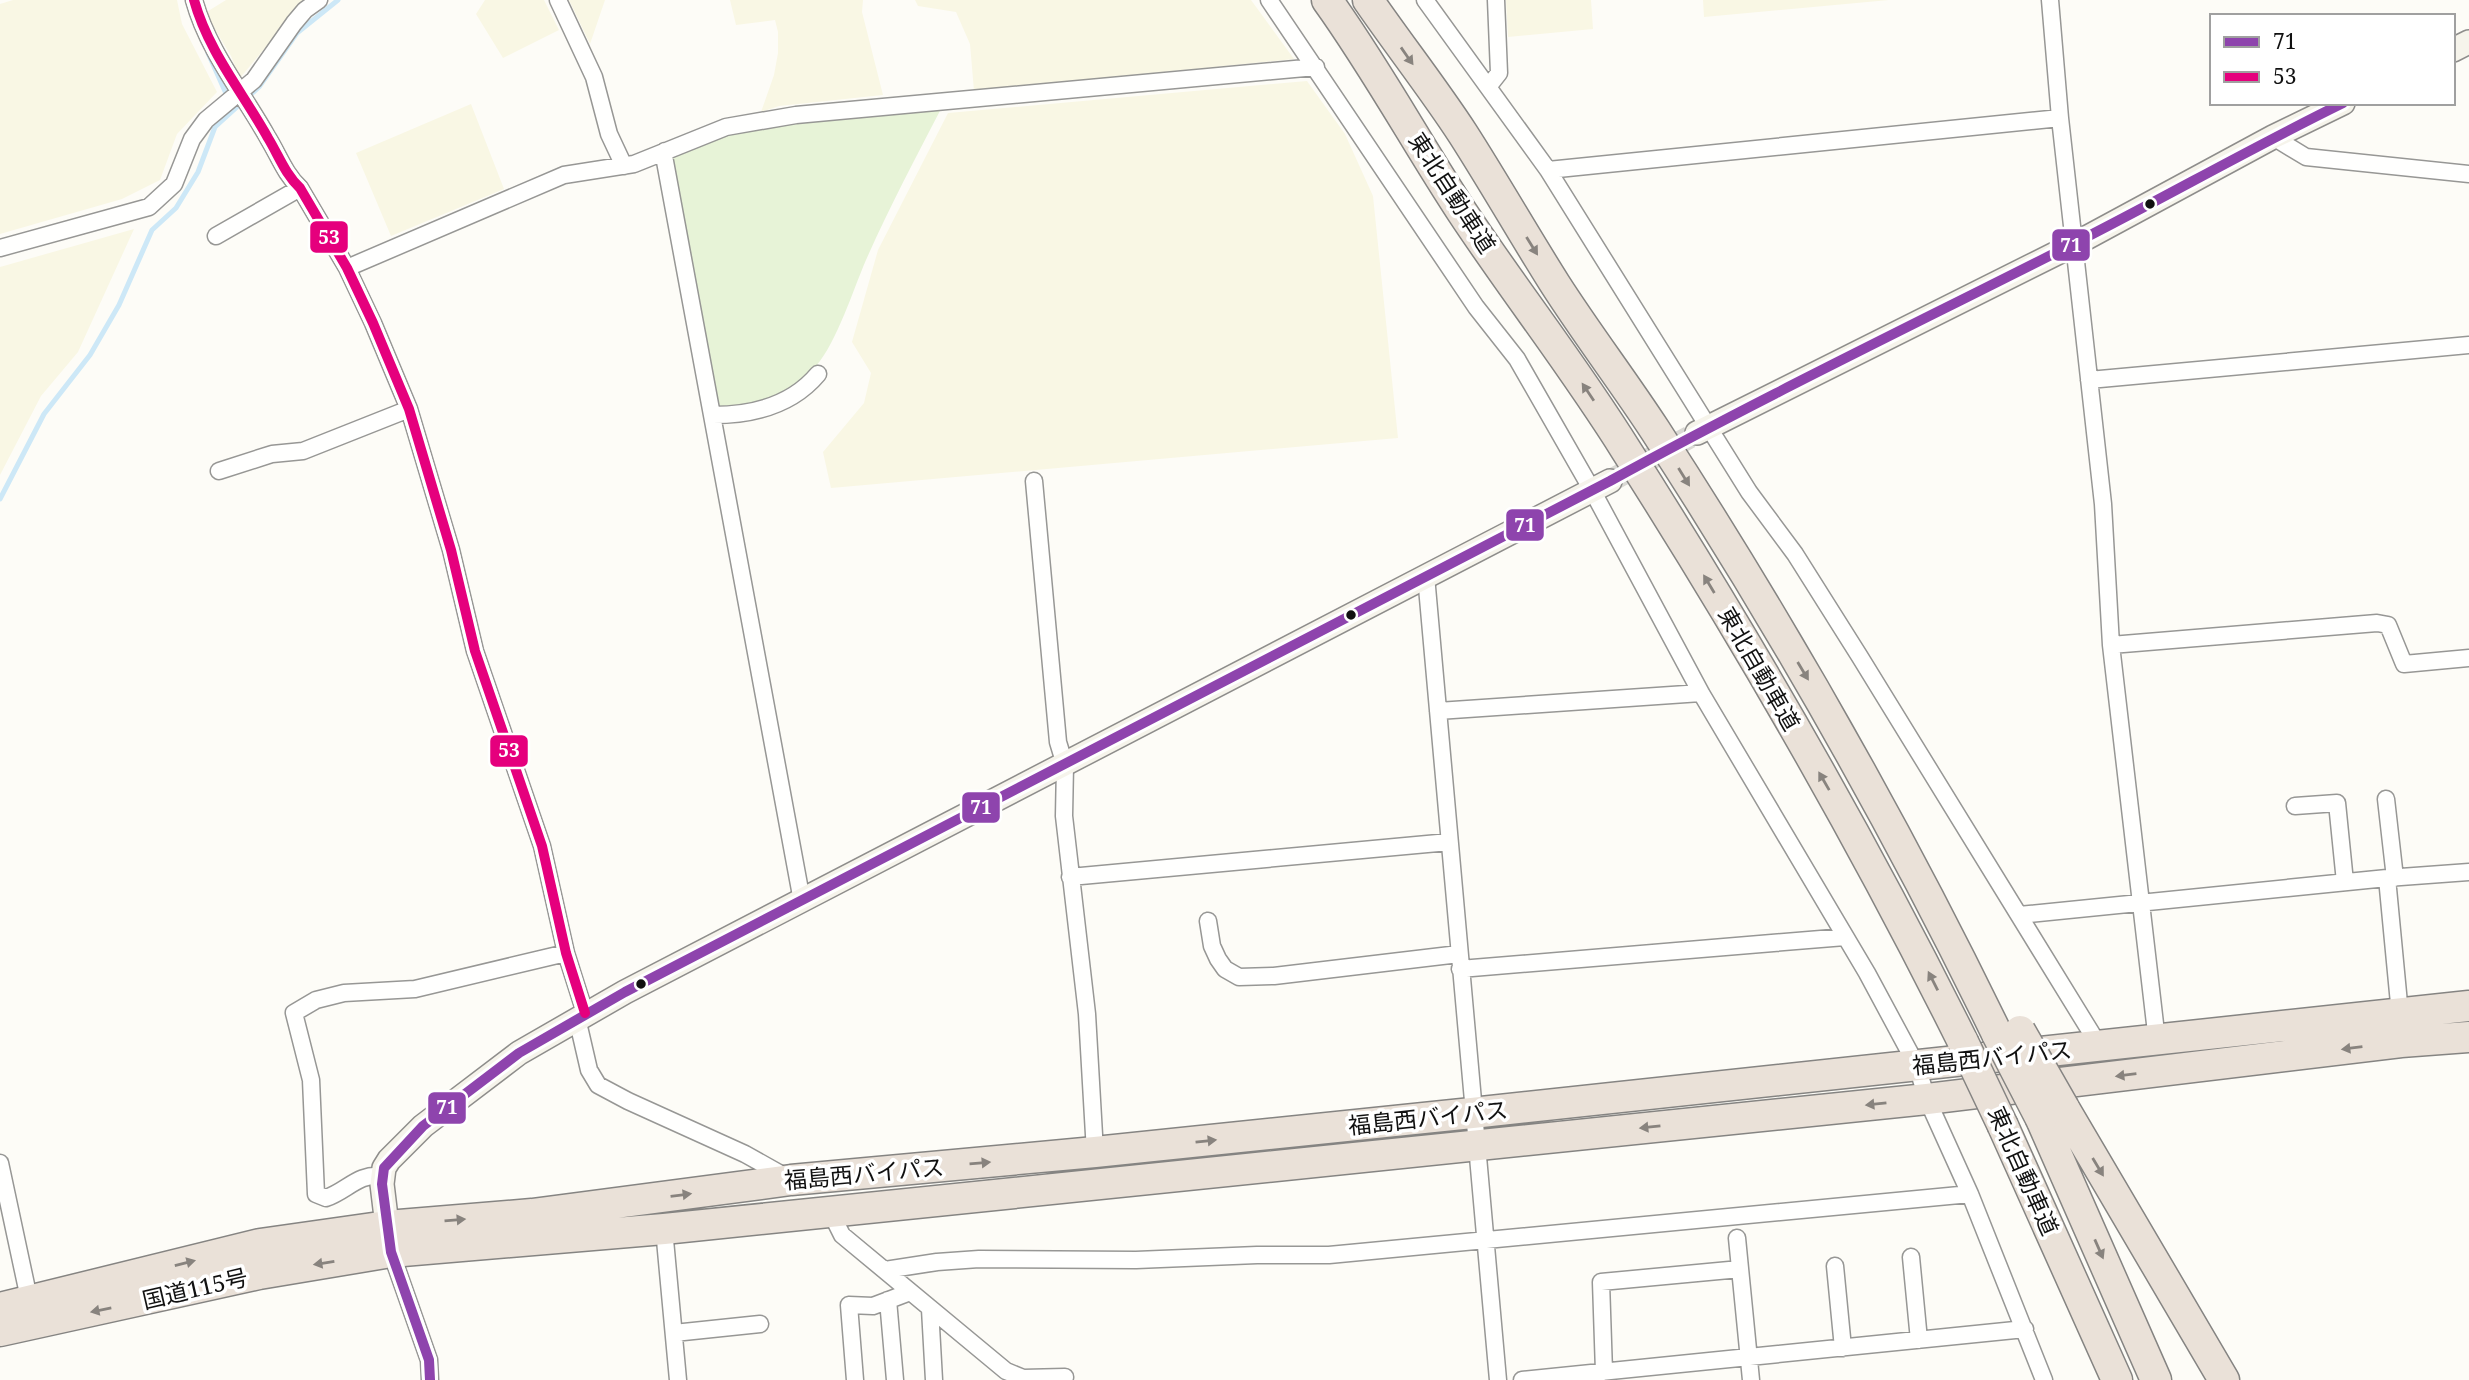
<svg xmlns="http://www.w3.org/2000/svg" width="2469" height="1380" font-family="'Noto Serif','Noto Sans JP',serif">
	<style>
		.farmland { fill: #f9f7e4 }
		.green { fill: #e7f3d7 }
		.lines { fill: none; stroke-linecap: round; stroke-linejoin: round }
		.stream { stroke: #cde8f7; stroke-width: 5 }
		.secondary-tunnel { stroke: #dad9d4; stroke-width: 23; stroke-dasharray: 23 11; stroke-linecap: butt }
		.street-casing { stroke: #979795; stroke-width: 19 }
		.secondary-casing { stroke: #8e8d8b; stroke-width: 26 }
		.highway-casing { stroke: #858482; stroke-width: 33 }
		.street { stroke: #fffffe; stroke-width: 16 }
		.secondary { stroke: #f6f4eb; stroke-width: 23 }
		.highway { stroke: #eae1d8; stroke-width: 30 }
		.highway-bridge-casing { stroke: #858482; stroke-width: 33; stroke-linecap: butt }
		.highway-bridge { stroke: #eae1d8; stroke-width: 30 }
		.bus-1-casing { stroke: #fff; stroke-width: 16 }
		.bus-2-casing { stroke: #fff; stroke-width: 16 }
		.bus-1 { stroke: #8e44ad; stroke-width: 10 }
		.bus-2 { stroke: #e5007d; stroke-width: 10 }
		.oneway { fill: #88837e }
		.bus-dot { fill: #111; stroke: #fff; stroke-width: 2.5 }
		.labels { text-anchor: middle; stroke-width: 7; stroke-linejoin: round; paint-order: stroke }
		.street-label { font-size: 23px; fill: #111; stroke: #fff }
		.line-badge { stroke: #fff; stroke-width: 2.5 }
		.badge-label { font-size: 19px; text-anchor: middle; font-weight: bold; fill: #fff }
	</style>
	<rect width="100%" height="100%" fill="#fdfcf7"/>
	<!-- farmland -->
	<path class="farmland" d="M 13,0 L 177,0 L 182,24 L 217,92 L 177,134 L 160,180 L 122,199 L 0,234 L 0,4 Z
		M 226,0 L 305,0 L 240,78 L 231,56 L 205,13 Z
		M 485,0 L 544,0 L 559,30 L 503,58 L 476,14 Z
		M 569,0 L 605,0 L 590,44 Z
		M 730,0 L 863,0 L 862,12 L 883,95 L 779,106 L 761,112 L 774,75 L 778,53 L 778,32 L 775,20 L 736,25 Z
		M 915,0 L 1251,0 L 1294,59 L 974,91 L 970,44 L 956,12 L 918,6 Z
		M 1506,0 L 1591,0 L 1593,29 L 1508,37 Z
		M 1703,0 L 1889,0 L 1704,17 Z
		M 1307,81 L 1345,134 L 1373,196 L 1398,438 L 831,488 L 823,452 L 864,403 L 871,373 L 852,342 L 878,250 L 948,113 Z
		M 471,104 L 504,189 L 391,236 L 356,153 Z
		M 134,229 L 78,352 L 41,396 L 0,475 L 0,267 Z"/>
	<!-- green -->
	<path class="green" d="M 942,107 C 916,157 889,208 866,260 C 853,290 837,342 816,366 C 785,401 760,405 716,406 L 671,157 L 722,136 L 776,124 Z"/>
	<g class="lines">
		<!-- stream -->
		<path class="stream" d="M 208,53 L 228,98
			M 0,499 L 44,414 L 90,355 L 119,305 L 152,230 L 176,208 L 198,172 L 215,127 L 259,87 L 297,33 L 338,0"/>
		<!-- secondary-tunnel -->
		<path class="secondary-tunnel" d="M 1610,481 L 1697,433"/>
		<defs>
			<path id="street" d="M 194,0 C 208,51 243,93 268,138 C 279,156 285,174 300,188 L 347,268 L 373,323 L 409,409 L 451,550 L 475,651 L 542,846 L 566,953 L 585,1013
				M 558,0 L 594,77 L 609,134 L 624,166
				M 1269,0 L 1476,307 L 1517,359 L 1592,490 L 1701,693 L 1867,973 L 1917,1066 L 1927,1099 L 1970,1194 L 2044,1380
				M 1425,0 L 1548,170 L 1749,492 L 1795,554 L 1860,657 L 2100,1047
				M 2050,0 L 2060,118 L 2103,504 L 2111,645 L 2157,1041
				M 1488,87 L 1499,73 L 1496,0
				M 2273,137 L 2306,157 L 2469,174
				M 665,151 L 664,156 L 802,901
				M 1548,170 L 2060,118
				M 216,236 L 300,188
				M 0,248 L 149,207 L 174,184 L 192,139 L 206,120 L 254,80 L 294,23 L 305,10 L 319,0
				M 347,268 L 564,175 L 634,164 L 726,127 L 796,115 L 1316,67
				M 2089,380 L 2469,345
				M 713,415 C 752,415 792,405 818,374
				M 219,471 L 272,454 L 303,451 L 409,409
				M 1034,481 L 1058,742 L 1065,765 L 1064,816 L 1087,1014 L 1095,1152
				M 1426,576 L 1498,1380
				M 2111,645 L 2377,623 L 2388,625 L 2404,664 L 2469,658
				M 1438,711 L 1701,693
				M 2386,799 L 2395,878
				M 2295,806 L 2337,803 L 2345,882
				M 1070,877 L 1449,842
				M 2387,878 L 2400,1014
				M 2019,915 L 2387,878 L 2469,872
				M 1208,921 L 1212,946 L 1218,959 L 1225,969 L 1239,977 L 1274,976 L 1459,954
				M 1460,969 L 1845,937
				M 577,1018 L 589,1070 L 598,1085 L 628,1101 L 745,1154 L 786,1177
				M 0,1163 L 31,1308
				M 382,1176 C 358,1173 347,1191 326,1198 L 316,1194 L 311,1080 L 294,1013 L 316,1000 L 344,993 L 415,989 L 566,953
				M 830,1211 L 842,1235 L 1006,1371 L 1023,1378 L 1065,1377
				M 664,1229 L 678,1380
				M 1737,1238 L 1751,1380
				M 391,1252 L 429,1360 L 430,1380
				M 1911,1257 L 1919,1340
				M 1835,1266 L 1843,1348
				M 885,1270 L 937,1262 L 979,1259 L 1136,1260 L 1257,1255 L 1329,1255 L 1970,1194
				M 888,1300 L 895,1380
				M 930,1309 L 934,1380
				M 674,1333 L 760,1324
				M 1604,1372 L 1601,1282 L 1740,1269
				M 855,1380 L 849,1305 L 873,1306 L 910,1292
				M 1522,1380 L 2025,1329"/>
			<path id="secondary" d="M 2453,50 L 2469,42
				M 1697,433 L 2075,244 L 2273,137 L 2343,103
				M 389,1242 L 382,1184 L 384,1168 L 389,1160 L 423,1126 L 519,1053 L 625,992 L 1610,481"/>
			<path id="highway" d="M 1327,0 C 1376,68 1416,142 1462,212 C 1515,292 1575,368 1626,450 C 1748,641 1862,839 1963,1042
				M 1368,0 C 1399,45 1433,88 1463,134 C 1495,184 1524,235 1555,284 C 1587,334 1623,381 1655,430 C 1781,624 1896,826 1997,1034
				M 2064,1108 L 2224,1380
				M 2041,1119 L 2156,1380
				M 2003,1126 L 2117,1380
				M 0,1308 L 260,1244 L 387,1226 L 532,1214 L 791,1180 L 1095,1152 L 1472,1113 L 2469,1006
				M 0,1331 L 259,1274 L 391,1252 L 664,1229 L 1927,1099 L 2401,1042 L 2469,1037"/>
		</defs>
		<!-- street casing -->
		<use href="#street" class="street-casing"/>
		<!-- secondary casing -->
		<use href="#secondary" class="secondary-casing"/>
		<!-- highway casing -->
		<use href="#highway" class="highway-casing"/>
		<!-- street -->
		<use href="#street" class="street"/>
		<!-- secondary -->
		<use href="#secondary" class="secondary"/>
		<!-- highway -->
		<use href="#highway" class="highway"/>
		<defs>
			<path id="highway-bridge" d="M 2020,1031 L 2064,1108
				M 1997,1034 L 2041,1119
				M 1963,1042 L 2003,1126"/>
		</defs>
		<!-- highway-bridge casing -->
		<use href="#highway-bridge" class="highway-bridge-casing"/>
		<!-- highway-bridge -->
		<use href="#highway-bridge" class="highway-bridge"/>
		<defs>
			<path id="bus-1" d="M 430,1380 L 429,1360 L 391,1252 L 382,1184 L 384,1168 L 423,1126 L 519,1053 L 625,992 L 1610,481 C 1761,398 1917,323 2071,245 C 2162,199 2251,148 2343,103"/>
			<path id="bus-2" d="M 194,0 C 208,51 243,93 268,138 C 279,156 285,174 300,188 L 347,268 L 373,323 L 409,409 L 451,550 L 475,651 L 542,846 L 566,953 L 585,1013"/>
		</defs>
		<!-- bus-1 casing -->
		<use href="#bus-1" class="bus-1-casing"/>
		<!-- bus-2 casing -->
		<use href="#bus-2" class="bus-2-casing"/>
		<!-- bus-1 -->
		<use href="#bus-1" class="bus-1"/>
		<!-- bus-2 -->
		<use href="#bus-2" class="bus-2"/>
	</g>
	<!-- one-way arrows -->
	<defs><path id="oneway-solid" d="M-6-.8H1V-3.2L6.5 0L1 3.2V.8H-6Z" transform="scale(1.75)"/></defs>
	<g class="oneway">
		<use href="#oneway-solid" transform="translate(1407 56) rotate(55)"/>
		<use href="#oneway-solid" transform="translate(1532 246) rotate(58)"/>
		<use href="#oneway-solid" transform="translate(1588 392) rotate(-124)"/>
		<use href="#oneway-solid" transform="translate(1684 477) rotate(58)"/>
		<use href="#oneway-solid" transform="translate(1709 584) rotate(-121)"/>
		<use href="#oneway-solid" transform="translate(1803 671) rotate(59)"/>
		<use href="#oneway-solid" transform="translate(1824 781) rotate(-120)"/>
		<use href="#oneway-solid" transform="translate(1933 981) rotate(-117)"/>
		<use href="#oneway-solid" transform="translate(2352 1048) rotate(173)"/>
		<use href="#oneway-solid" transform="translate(2126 1075) rotate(173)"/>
		<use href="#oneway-solid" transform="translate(1876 1104) rotate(174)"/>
		<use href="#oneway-solid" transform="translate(1650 1127) rotate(174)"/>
		<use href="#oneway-solid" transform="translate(1206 1141) rotate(-6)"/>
		<use href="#oneway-solid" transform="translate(980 1163) rotate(-5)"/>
		<use href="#oneway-solid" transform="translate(2098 1167) rotate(59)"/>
		<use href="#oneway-solid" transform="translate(681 1195) rotate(-7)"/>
		<use href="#oneway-solid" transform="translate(455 1220) rotate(-5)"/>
		<use href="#oneway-solid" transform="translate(2099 1249) rotate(66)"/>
		<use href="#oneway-solid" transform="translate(185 1263) rotate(-14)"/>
		<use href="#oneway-solid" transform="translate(324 1263) rotate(171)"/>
		<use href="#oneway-solid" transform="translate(101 1310) rotate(169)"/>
	</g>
	<!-- markers -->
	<g class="bus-dot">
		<circle cx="2150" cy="204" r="6"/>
		<circle cx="1351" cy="615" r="6"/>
		<circle cx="641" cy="984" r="6"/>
	</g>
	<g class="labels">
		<!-- street labels -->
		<g class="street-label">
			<text transform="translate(1452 193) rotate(57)" y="8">東北自動車道</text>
			<text transform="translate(1759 669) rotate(60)" y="8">東北自動車道</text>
			<text transform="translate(1992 1058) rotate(-6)" y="8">福島西バイパス</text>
			<text transform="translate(1428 1118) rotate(-6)" y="8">福島西バイパス</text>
			<text transform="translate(2023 1171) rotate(66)" y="8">東北自動車道</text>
			<text transform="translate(864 1174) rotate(-5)" y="8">福島西バイパス</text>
			<text transform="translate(195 1289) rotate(-13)" y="8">国道115号</text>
		</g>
	</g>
	<g class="line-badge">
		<rect x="309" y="220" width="40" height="34" rx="7" fill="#e5007d"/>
		<rect x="2051" y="228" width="40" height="34" rx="7" fill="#8e44ad"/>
		<rect x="1505" y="508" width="40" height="34" rx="7" fill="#8e44ad"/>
		<rect x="489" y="734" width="40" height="34" rx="7" fill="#e5007d"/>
		<rect x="961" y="791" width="40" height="33" rx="7" fill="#8e44ad"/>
		<rect x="427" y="1091" width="40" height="34" rx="7" fill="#8e44ad"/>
	</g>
	<g class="badge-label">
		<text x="329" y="244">53</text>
		<text x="2071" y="252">71</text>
		<text x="1525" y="532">71</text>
		<text x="509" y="757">53</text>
		<text x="981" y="814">71</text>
		<text x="447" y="1114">71</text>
	</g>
	<!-- legend -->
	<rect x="2210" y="14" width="245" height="91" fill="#ffffff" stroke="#a0a0a0" stroke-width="2"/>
	<rect x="2224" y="37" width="35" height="10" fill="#8e44ad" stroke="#a0a0a0" stroke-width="2"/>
	<text x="2273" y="49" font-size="21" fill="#111111">71</text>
	<rect x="2224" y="72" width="35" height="10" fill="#e5007d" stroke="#a0a0a0" stroke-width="2"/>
	<text x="2273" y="84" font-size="21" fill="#111111">53</text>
</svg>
